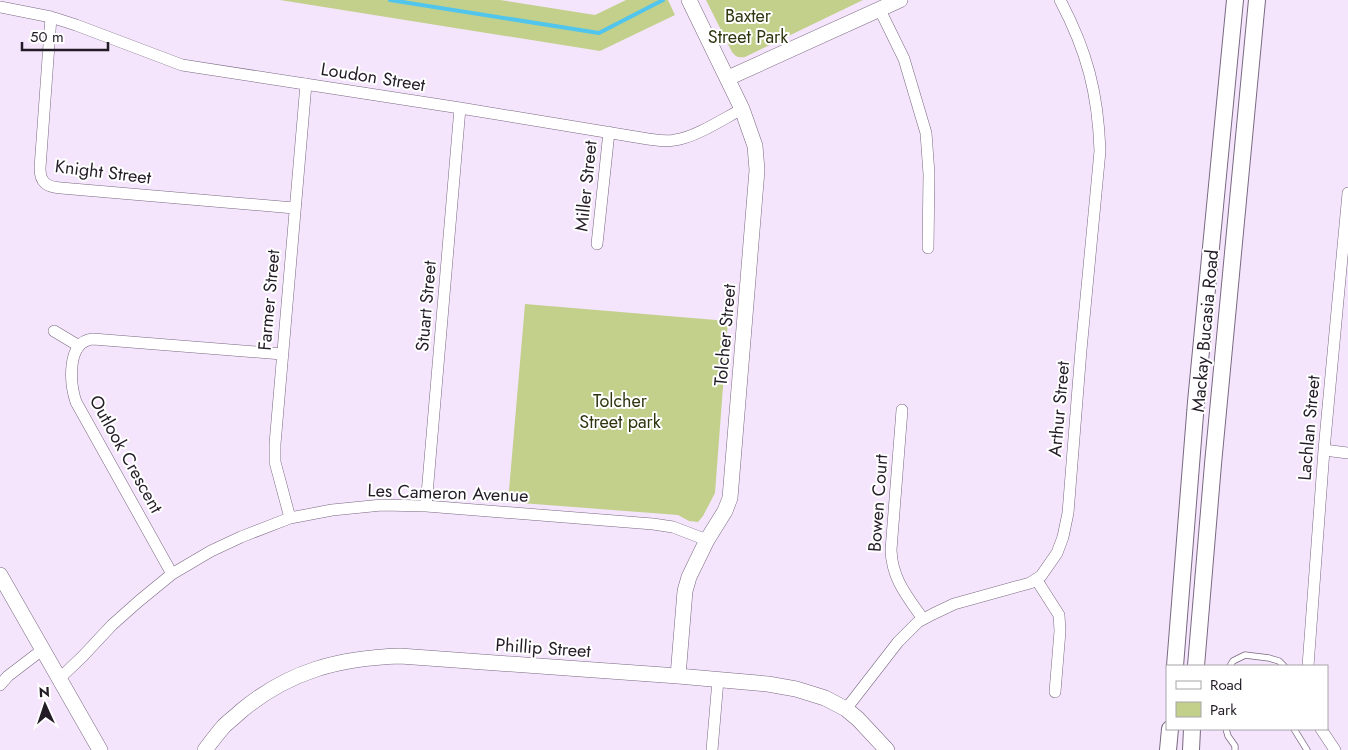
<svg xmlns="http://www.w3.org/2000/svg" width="1348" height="750" font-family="Jost,sans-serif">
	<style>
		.green { fill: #c2d08b }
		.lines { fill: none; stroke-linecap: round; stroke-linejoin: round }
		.stream { stroke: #51c5ec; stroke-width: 4 }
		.service-casing { stroke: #796881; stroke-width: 7 }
		.minor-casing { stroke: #796881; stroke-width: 12 }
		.tertiary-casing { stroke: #796881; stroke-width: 16 }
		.secondary-casing { stroke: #796881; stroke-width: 18 }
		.service { stroke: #fff; stroke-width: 5.5 }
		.minor { stroke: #fff; stroke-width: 11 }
		.tertiary { stroke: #fff; stroke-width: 15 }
		.secondary { stroke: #fff; stroke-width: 16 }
		.labels { text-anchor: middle; stroke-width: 4; stroke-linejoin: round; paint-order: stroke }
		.park-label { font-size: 18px; fill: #2f360f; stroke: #fff }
		.street-label { font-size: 18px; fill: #231c26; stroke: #fff }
	</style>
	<rect width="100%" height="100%" fill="#f5e5fc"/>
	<!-- green -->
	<path class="green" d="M 280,0 L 500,0 L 595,15 L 626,0 L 668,0 L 675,15 L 600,51 Z
		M 706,0 L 863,0 L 745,57 C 739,58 736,57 732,52 Z
		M 525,304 L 728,321 L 715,493 L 703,516 L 698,522 L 689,521 L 678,515 L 508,502 Z"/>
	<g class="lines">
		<!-- stream -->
		<path class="stream" d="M 390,0 L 599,33 L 663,0"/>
		<defs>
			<path id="service" d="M 1230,666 L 1233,661 L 1245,655 L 1269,658 L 1279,661 L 1284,666
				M 1226,729 L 1228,736 L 1235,746 L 1235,750
				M 1294,729 L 1307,750"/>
			<path id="minor" d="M 0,7 L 51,17 L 76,25 L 182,65 L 460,108 L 648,139 C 656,140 666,142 675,140 C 696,137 723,119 742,109
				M 880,10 L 904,59 L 926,133 L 929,174 L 928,248
				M 51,17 L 40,168 C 40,183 47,187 61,188 L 294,208
				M 597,244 L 609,132
				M 54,331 L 79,346
				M 902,410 L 891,550 C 892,579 907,596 923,619
				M 1324,450 L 1348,453
				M 426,506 L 460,108
				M 290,518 L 275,462 L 275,444 L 306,84
				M 172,574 L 76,402 C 70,384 66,341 93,339 L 282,354
				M 1036,579 L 1059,615 L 1060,631 L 1055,692
				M 1308,666 L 1324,450 L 1348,193
				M 59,679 L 83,656 L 112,625 L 139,601 L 172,574 L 211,551 L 241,537 L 290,518 L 332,510 L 382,505 L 426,506 L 653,524 L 673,527 L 707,540
				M 0,685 L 8,676 L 42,650
				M 846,709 L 898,642 L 918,622 L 933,614 L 954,604 L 1030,583 L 1041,576 L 1057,553 L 1063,537 L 1068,513 L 1081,350 L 1100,151 C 1098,93 1087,51 1060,0
				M 1321,729 L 1335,750
				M 712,750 L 718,680"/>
			<path id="tertiary" d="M 728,78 L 900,0
				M 0,575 L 100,750
				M 678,676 L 685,591 L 689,577 L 707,540 L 725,511 L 730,498 L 757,170 L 755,146 L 742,109 L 689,0
				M 205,750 C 211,742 217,734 224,726 C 229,721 236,716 241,711 C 289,671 339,658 400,656 L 678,676 L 768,684 L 796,689 L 825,698 L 846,709 L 858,719 L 887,750"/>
			<path id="secondary" d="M 1175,666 L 1196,402 L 1235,0
				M 1196,666 L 1213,464 L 1257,0
				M 1168,750 L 1170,729
				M 1191,750 L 1192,729"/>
		</defs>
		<!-- service casing -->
		<use href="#service" class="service-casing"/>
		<!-- minor casing -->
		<use href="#minor" class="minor-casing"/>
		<!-- tertiary casing -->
		<use href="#tertiary" class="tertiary-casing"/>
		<!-- secondary casing -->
		<use href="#secondary" class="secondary-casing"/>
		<!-- service -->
		<use href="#service" class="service"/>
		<!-- minor -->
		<use href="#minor" class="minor"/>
		<!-- tertiary -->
		<use href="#tertiary" class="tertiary"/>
		<!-- secondary -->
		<use href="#secondary" class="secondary"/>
	</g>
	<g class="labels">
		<!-- park labels -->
		<g class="park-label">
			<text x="748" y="22">Baxter<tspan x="748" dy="21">Street Park</tspan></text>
			<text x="620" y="407">Tolcher<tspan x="620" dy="21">Street park</tspan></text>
		</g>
		<!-- street labels -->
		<g class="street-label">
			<text transform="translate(373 77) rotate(9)" y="6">Loudon Street</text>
			<text transform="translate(103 172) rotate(7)" y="6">Knight Street</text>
			<text transform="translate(586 186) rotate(-84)" y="6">Miller Street</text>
			<text transform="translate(269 300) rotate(-85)" y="6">Farmer Street</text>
			<text transform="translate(426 306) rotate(-85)" y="6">Stuart Street</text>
			<text transform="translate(1205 331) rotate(-85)" y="6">Mackay Bucasia Road</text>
			<text transform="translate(725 335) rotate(-85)" y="6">Tolcher Street</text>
			<text transform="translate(1059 409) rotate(-85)" y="6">Arthur Street</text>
			<text transform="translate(1309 428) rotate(-85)" y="6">Lachlan Street</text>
			<text transform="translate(126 454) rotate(61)" y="6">Outlook Crescent</text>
			<text transform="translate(448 493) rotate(2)" y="6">Les Cameron Avenue</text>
			<text transform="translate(878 503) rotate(-86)" y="6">Bowen Court</text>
			<text transform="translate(543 648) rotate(4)" y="6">Phillip Street</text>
		</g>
	</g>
	<!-- legend -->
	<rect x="1166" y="665" width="162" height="65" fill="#ffffff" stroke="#a7a4a8"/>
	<rect x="1176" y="681" width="25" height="8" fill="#ffffff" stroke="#a7a4a8"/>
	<text x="1210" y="690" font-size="15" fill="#231c26">Road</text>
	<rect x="1176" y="702" width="25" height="15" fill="#c2d08b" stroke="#a7a4a8"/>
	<text x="1210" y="715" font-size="15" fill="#231c26">Park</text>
	<!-- north arrow -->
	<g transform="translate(45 705) rotate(357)" stroke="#ffffff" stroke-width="4" paint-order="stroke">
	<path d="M0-4L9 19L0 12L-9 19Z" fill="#231c26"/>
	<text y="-8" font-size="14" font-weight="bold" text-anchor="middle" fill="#231c26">N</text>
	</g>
	<!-- scale -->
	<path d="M22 42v8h86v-8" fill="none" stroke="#231c26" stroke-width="2.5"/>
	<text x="30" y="42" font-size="15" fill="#231c26" stroke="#ffffff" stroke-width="4" paint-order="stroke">50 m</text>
</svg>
